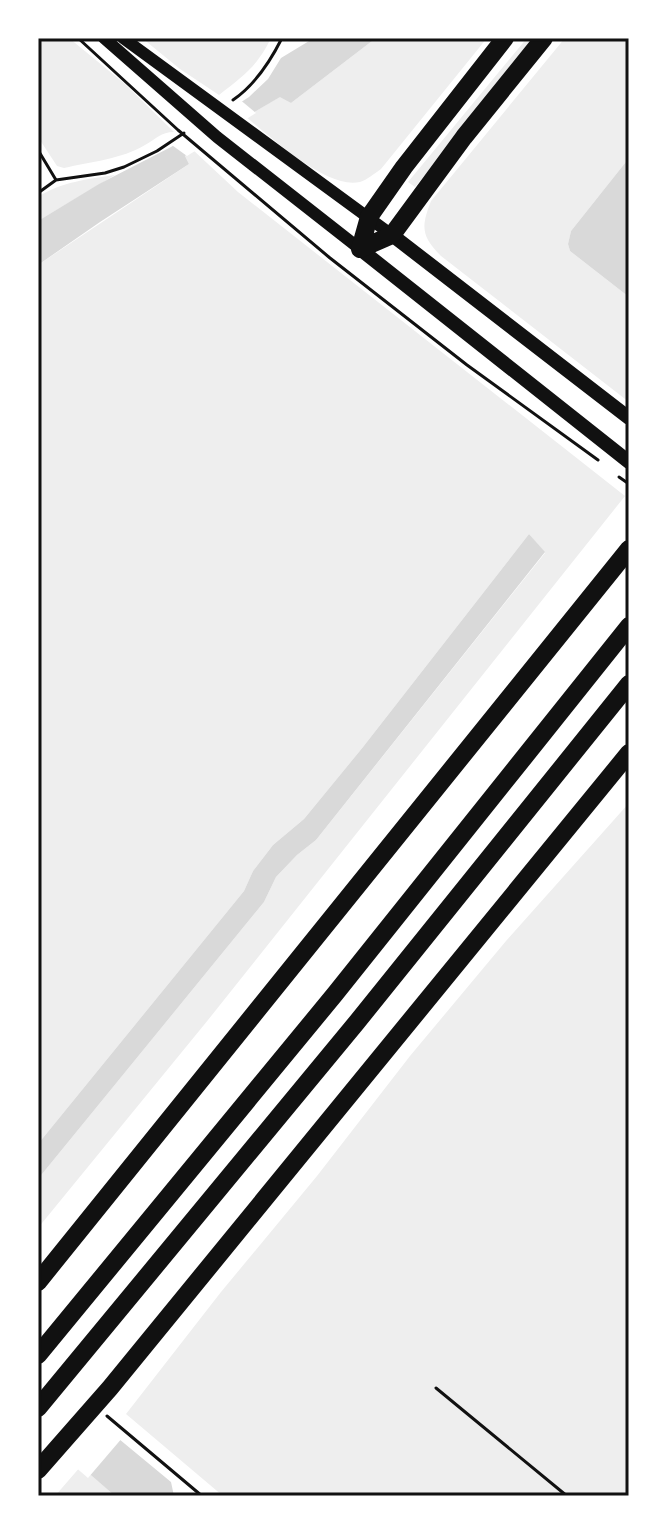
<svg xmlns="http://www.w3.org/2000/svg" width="667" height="1534" font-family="'Archivo Narrow',sans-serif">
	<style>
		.green { fill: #eee }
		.water { fill: #d9d9d9 }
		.pier { fill: #fff }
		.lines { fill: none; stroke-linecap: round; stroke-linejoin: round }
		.path { stroke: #111; stroke-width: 3 }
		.tertiary { stroke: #111; stroke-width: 12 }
		.secondary { stroke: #111; stroke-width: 14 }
		.motorway { stroke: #111; stroke-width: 18 }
		.neatline { fill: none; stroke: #111; stroke-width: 3 }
	</style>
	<rect width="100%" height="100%" fill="#fff"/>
	<!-- green -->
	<path class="green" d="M 38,38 L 69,38 L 125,84 L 174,132 C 161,132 156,139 145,145 C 122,159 90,162 64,168 L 57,166 L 38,137 Z
		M 142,38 L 271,38 C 257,67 243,76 219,95 L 180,69 Z
		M 376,38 L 487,38 L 381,169 C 375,173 367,180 360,182 C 327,190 271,137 246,117 L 281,96 L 291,103 Z
		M 527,38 L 537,38 L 415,187 L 408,182 Z
		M 565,38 L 629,38 L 629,158 L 571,231 L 568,244 L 570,251 L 629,297 L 629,402 L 441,256 C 421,236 421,227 431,201 Z
		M 192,149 L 238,192 L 625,496 L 208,1020 L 38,1228 L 38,1179 L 264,902 L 276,877 L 297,855 L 316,840 L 545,553 L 529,534 L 363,747 L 304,819 L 273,845 L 253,871 L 244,891 L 38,1144 L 38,265 L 189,164 L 185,156 Z
		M 115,175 L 38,221 L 38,197 C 61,182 88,179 115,175 Z
		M 629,803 L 629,1496 L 223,1496 L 126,1414 L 221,1292 L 317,1176 L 410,1056 L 506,941 Z
		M 81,1466 L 115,1496 L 55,1496 Z"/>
	<!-- water -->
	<path class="water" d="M 314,38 L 376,38 L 291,103 L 280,97 L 192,149 L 185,156 L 189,164 L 100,222 L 38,265 L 38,221 L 99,184 L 171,147 L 249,97 L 268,79 L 281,58 Z
		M 629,158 L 629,297 L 570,251 L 568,244 L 571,231 Z
		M 529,534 L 545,552 L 316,840 L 297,855 L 276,877 L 264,902 L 38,1179 L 38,1144 L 244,891 L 253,871 L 273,845 L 304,819 L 363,747 Z
		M 38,1372 L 171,1482 L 174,1496 L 115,1496 L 38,1429 Z"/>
	<!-- pier -->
	<path class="pier" d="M 238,98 L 256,113 L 187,156 L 169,143 Z
		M 38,1368 L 123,1437 L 88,1478 L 38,1435 Z"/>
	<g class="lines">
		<!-- path -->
		<path class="path" d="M 78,38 L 178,130 L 330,258 L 467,365 L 598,460
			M 233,100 C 255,85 270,62 282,38
			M 38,150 L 56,180
			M 38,193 L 56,180 L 105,173 L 124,167 L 157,151 L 184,133
			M 619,477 L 629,484
			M 436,1388 L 567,1496
			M 107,1416 L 202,1496"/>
		<!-- tertiary -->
		<path class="tertiary" d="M 104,38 L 217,137 L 360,249
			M 123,38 L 392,235"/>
		<!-- secondary -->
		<path class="secondary" d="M 392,235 L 629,418
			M 360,249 L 629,462"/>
		<!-- motorway -->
		<path class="motorway" d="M 360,249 L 392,235 L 464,137 L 544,38
			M 360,249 L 369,217 L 404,167 L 505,38
			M 38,1282 L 629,549
			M 38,1355 L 335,994 L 629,626
			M 38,1408 L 357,1022 L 629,684
			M 38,1470 L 110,1388 L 629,753"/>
	</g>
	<!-- border -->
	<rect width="667" height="1534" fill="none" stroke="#ffffff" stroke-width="80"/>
	<rect x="40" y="40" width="587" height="1454" class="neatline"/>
</svg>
